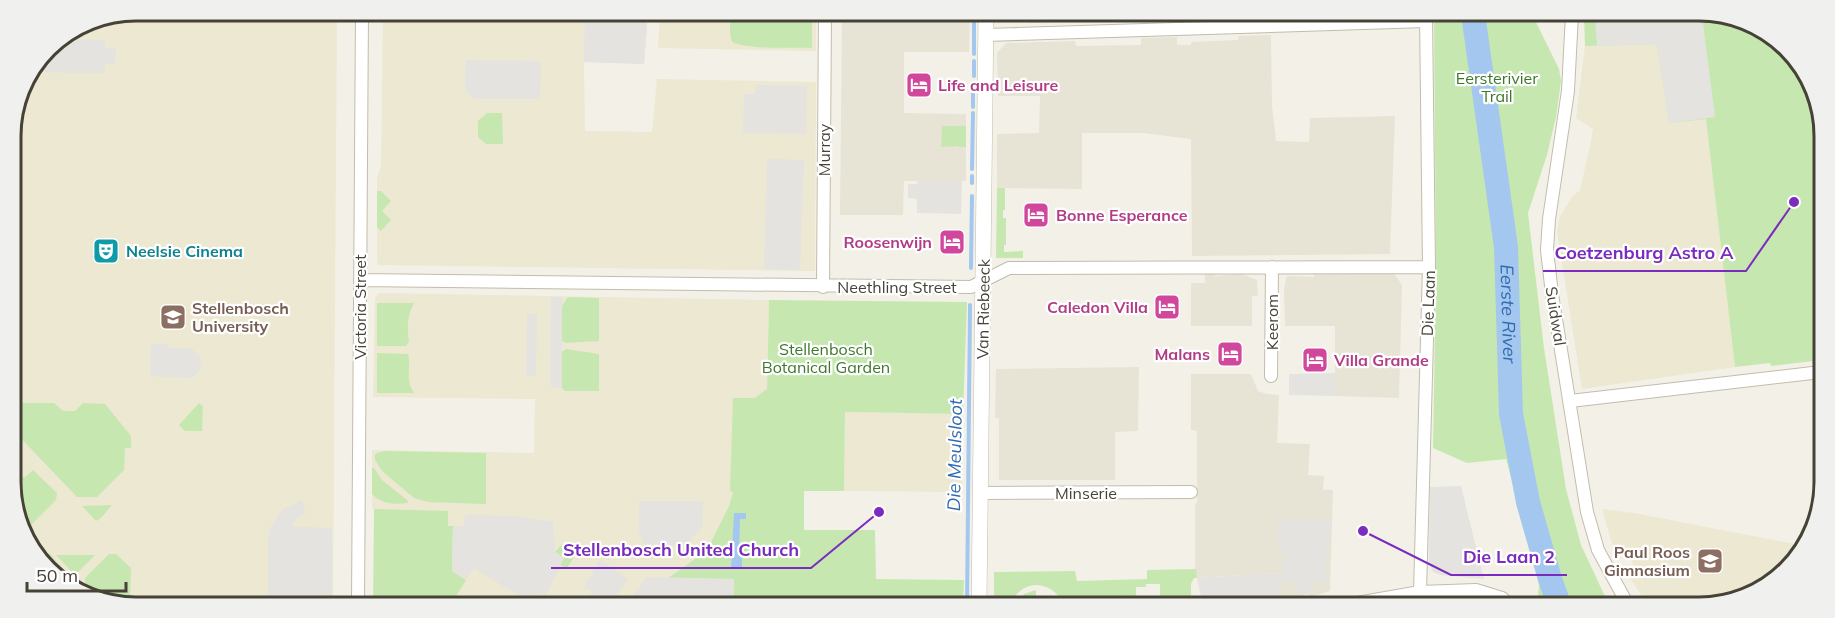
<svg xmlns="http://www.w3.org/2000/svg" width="1835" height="618" font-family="Mulish,sans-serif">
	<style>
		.residential { fill: #e7e4d5 }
		.education { fill: #ece8d1 }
		.green { fill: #c7e7b0 }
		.parking { fill: #e4e3df }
		.water { fill: #a4c7ef }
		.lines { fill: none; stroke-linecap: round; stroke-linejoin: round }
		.stream { stroke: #a4c7ef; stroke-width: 4 }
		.river { stroke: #a4c7ef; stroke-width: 24 }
		.minor-casing { stroke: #c1bdac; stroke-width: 14 }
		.tertiary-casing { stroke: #c1bdac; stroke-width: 16 }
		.minor { stroke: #fff; stroke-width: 12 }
		.tertiary { stroke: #fff; stroke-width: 15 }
		.labels { text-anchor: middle; stroke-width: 4.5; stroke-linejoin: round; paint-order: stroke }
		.park-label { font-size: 16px; fill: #3d772a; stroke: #fff }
		.hotel-label { font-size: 16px; font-weight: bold; fill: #b23c85; stroke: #fff; text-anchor: start }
		.street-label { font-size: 16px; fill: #464236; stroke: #fff }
		.culture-label { font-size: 16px; font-weight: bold; fill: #0d838f; stroke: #fff; text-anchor: start }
		.education-label { font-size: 16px; font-weight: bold; fill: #785e54; stroke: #fff; text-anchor: start }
		.water-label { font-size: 18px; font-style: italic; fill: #306ab0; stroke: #fff }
		.rim { fill: none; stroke: #464236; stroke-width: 3 }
		.leader { fill: none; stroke: #7b2cbf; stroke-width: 2 }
		.callout-dot { fill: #7b2cbf; stroke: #fff; stroke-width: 2 }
		.callout-label { font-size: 18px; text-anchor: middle; font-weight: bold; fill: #7b2cbf; stroke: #fff; stroke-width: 4.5; stroke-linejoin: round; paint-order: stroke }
	</style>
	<rect width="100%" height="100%" fill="#f3f1e7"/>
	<!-- residential -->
	<path class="residential" d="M 842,12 L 970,13 L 969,52 L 904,52 L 904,113 L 966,114 L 966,181 L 904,181 L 903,215 L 840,215 Z
		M 999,13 L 1311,14 L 1107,21 L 1106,15 L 1097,16 L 1097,21 L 1029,23 L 1028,20 L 1000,22 Z
		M 1271,35 L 1272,106 L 1276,141 L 1309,142 L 1310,118 L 1395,116 L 1390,254 L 1192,256 L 1191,139 L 1143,133 L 1082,133 L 1082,189 L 997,188 L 997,134 L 1039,133 L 1040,96 L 998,96 L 997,53 L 1006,43 L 1075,41 L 1076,46 L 1141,45 L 1141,38 L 1177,37 L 1177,45 L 1191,45 L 1191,42 L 1238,40 L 1239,36 Z
		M 1394,273 L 1402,285 L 1399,398 L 1335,396 L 1335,326 L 1285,326 L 1284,291 L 1286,278 L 1288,276 L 1314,277 L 1314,274 Z
		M 1205,274 L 1215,274 L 1215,276 L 1242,274 L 1257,280 L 1258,296 L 1252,296 L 1252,326 L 1191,326 L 1191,283 L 1205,283 Z
		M 1139,367 L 1138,431 L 1115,432 L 1115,480 L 999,480 L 999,418 L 995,418 L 996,369 Z
		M 1191,374 L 1251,374 L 1258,391 L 1267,394 L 1279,395 L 1277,443 L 1310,444 L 1308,475 L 1324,476 L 1323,490 L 1333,490 L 1330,591 L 1311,597 L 1308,594 L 1303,595 L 1301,599 L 1281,599 L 1281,573 L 1197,578 L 1195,569 L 1195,504 L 1197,503 L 1197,431 L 1191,430 Z"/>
	<!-- education -->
	<path class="education" d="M 136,11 L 337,11 L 333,604 L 103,603 L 42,565 L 13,506 L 11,128 L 20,88 L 48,47 L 88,20 Z
		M 383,11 L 648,12 L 644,64 L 584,62 L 585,131 L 652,132 L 657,79 L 816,82 L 815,271 L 378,265 L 377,259 L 377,177 L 381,167 Z
		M 660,12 L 816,12 L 816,51 L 658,48 Z
		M 1657,44 L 1669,123 L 1706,118 L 1735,367 L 1582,389 L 1557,232 L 1560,216 L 1572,197 L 1580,190 L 1591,141 L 1593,129 L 1576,118 L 1585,46 Z
		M 379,293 L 769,300 L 767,389 L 729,506 L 707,550 L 669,577 L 734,579 L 733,605 L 381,604 L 382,510 L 374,509 L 372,507 L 372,450 L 534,453 L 535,399 L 373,397 L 375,298 Z
		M 845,412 L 963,414 L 962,492 L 844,491 Z
		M 1602,509 L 1634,513 L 1800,545 L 1776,581 L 1707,607 L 1649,607 L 1626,572 L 1634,567 L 1628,552 L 1615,554 Z"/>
	<!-- green -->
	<path class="green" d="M 730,12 L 812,12 L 812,48 C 792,47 748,50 732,42 L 730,34 Z
		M 1434,14 L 1532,14 L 1559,69 L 1561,81 L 1556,117 L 1547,155 L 1528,213 L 1544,348 L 1566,489 L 1581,545 L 1610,607 L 1537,607 L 1539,586 L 1538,577 L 1506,459 L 1467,463 L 1433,448 L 1436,268 Z
		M 1594,15 L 1732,15 L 1793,53 L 1822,112 L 1821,360 L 1771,366 L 1770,363 L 1735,367 L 1706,119 L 1669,123 L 1657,44 L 1585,46 L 1584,16 Z
		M 487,113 L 502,113 L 503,144 L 486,144 L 478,137 L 478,121 Z
		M 942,126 L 966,126 L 966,147 L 958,147 L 958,146 L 941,147 Z
		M 997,188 L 1005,188 L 1005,210 L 1003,210 L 1003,218 L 1006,218 L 1006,245 L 1004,245 L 1004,252 L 1023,251 L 1023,258 L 996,258 Z
		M 377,191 L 381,191 L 391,201 L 382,211 L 391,220 L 381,231 L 377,227 Z
		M 568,297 L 599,298 L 599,341 L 566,343 L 562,341 L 562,306 Z
		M 769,300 L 967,302 L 963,414 L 845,412 L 844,491 L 804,491 L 804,530 L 875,530 L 876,579 L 964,580 L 963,605 L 733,605 L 734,579 L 668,578 L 707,550 L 729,506 L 733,493 L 730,490 L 733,398 L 755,398 L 767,389 Z
		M 377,303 L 414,303 C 407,315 407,328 409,341 L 406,346 L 377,346 Z
		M 566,349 L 599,354 L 599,391 L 565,391 L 562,388 L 562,352 Z
		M 377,353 L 408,354 C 412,368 404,378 414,393 L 377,393 Z
		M 14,403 L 54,403 L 63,411 L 75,411 L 83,403 L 105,404 L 131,436 L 131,448 L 125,448 L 124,470 L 97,497 L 77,497 L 13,430 Z
		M 199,403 L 203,406 L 202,431 L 185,431 L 179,425 Z
		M 384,451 L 486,453 L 486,504 L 428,502 L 414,498 L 382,471 L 375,460 L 375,454 Z
		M 372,468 L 374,468 L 382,480 L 407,500 L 408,503 C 394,505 382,504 372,494 Z
		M 33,470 L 57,493 L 56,500 L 25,531 L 13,506 L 13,477 L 25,477 Z
		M 112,505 L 101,518 L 96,521 L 82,506 Z
		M 374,509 L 448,511 L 448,526 L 453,526 L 452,571 L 466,580 L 451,604 L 373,604 Z
		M 566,543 L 581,546 L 567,568 L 560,565 L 563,558 L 555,552 L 562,544 Z
		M 36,553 L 49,553 L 75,583 L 75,585 L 42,565 Z
		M 109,554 L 116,554 L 131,568 L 130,603 L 103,603 L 85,592 L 85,578 Z
		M 56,555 L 95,555 L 75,575 Z
		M 1196,569 L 1197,578 L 1194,578 L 1191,584 L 1191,606 L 1160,606 L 1160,584 L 1146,584 L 1146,587 L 1136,587 L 1136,596 L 1129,597 L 1127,595 L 1117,606 L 1070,606 L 1070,603 L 1064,604 C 1050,579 1022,578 1010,605 L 994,605 L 994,572 L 1075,571 L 1077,581 L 1147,579 L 1147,570 Z
		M 1036,590 L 1036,606 L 1015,605 L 1024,594 Z"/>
	<!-- parking -->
	<path class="parking" d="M 553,12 L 648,12 L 644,64 L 584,62 L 585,16 L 572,14 L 553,13 Z
		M 1595,15 L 1702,15 L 1715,117 L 1669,123 L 1657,44 L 1597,46 Z
		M 59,39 L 105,40 L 105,48 L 116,49 L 115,64 L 105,64 L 105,73 L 31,72 L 48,47 Z
		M 466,60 L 541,61 L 540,99 L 474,99 L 465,90 Z
		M 756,85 L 807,86 L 806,134 L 743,133 L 744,94 L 755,94 Z
		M 767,159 L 804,160 L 800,270 L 764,269 Z
		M 917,180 L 962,181 L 961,214 L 917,213 L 917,199 L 908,198 L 908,184 L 917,184 Z
		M 551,297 L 562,297 L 562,388 L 554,388 L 550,385 Z
		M 527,314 L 537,314 L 536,376 L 526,376 Z
		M 151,344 L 166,344 L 170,348 L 191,348 L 201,358 L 200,370 L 192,378 L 150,376 Z
		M 1335,373 L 1335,396 L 1289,395 L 1289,374 Z
		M 1461,486 L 1484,579 L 1440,575 L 1433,572 L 1429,563 L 1430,487 Z
		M 301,500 L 306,513 L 298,518 L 293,523 L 293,527 L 332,528 L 332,604 L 268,604 L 268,537 L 271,526 L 283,509 Z
		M 639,501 L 703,501 L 702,527 L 686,546 L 644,544 L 639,531 Z
		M 465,515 L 518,516 L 536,520 L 553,521 L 555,552 L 564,558 L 545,597 L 538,593 L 532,604 L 474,568 L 466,580 L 452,571 L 453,526 L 464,526 Z
		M 1277,520 L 1332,520 L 1331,541 L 1327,541 L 1326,582 L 1312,582 L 1311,593 L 1297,593 L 1295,581 L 1283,581 L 1283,551 L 1279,551 Z
		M 600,560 L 616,570 L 628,580 L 609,604 L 585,604 L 592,592 L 584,587 Z
		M 1281,573 L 1281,606 L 1203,606 L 1197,578 Z
		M 647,577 L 734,579 L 733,605 L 626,604 Z"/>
	<!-- water -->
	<path class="water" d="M 734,513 L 746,513 L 746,519 L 740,519 L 739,554 L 742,555 L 742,567 L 731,567 Z"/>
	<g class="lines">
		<!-- stream -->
		<path class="stream" d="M 974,13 L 974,54
			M 974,61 L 974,76
			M 973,107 L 973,94
			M 972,169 L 973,113
			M 972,176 L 972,183
			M 971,268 L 972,196
			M 967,605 L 970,305"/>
		<!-- river -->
		<path class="river" id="s1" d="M 1473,14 L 1506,247 L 1511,414 L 1528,502 L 1550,579 L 1560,607"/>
		<defs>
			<path id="minor" d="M 1572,14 L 1568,91 L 1549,219 L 1547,250 L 1552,294 L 1587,512 L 1598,550 L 1629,607
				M 986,35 L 1426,21
				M 360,280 L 971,287 L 1009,268 L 1429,267
				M 823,287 L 825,12
				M 1271,376 L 1272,267
				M 1570,401 L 1821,372
				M 980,493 L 1191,492
				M 1420,592 L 1429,267 L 1426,14
				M 358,604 L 362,11
				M 1340,606 L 1420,592 L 1476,590 L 1502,598 L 1512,607"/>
			<path id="tertiary" d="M 979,605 L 986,13"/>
		</defs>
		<!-- minor casing -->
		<use href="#minor" class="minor-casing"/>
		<!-- tertiary casing -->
		<use href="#tertiary" class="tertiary-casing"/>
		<!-- minor -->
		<use href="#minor" class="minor"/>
		<!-- tertiary -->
		<use href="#tertiary" class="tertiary"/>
	</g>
	<!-- icons -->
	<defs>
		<symbol id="hotel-square" viewBox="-11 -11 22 22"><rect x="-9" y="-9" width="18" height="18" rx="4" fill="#d1479c" stroke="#fff"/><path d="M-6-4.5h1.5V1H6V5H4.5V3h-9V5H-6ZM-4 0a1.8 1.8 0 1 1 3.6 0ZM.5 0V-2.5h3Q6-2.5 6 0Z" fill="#fff"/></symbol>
		<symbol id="theatre-square" viewBox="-11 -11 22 22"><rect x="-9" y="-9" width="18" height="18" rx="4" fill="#0f9aa8" stroke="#fff"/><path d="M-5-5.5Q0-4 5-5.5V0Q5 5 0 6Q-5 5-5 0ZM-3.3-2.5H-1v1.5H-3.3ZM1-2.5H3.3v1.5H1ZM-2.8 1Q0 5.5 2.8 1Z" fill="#fff"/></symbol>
		<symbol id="university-square" viewBox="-11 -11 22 22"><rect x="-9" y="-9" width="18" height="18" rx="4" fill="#8d6e63" stroke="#fff"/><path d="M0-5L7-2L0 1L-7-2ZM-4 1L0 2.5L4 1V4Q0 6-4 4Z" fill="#fff"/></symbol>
		<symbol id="school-square" viewBox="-11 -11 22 22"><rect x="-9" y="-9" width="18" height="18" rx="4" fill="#8d6e63" stroke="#fff"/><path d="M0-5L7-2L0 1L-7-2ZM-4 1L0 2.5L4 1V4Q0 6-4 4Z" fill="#fff"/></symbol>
	</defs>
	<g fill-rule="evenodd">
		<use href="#hotel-square" x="904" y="70" width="30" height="30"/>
		<use href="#hotel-square" x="1021" y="200" width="30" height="30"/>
		<use href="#hotel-square" x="937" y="227" width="30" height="30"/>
		<use href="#theatre-square" x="91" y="236" width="30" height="30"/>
		<use href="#hotel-square" x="1152" y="292" width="30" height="30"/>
		<use href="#university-square" x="158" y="302" width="30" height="30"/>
		<use href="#hotel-square" x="1215" y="339" width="30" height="30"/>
		<use href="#hotel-square" x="1300" y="345" width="30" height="30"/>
		<use href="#school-square" x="1695" y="546" width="30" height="30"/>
	</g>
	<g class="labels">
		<!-- park labels -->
		<g class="park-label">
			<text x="1497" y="84">Eersterivier<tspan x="1497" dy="18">Trail</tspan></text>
			<text x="826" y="355">Stellenbosch<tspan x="826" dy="18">Botanical Garden</tspan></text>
		</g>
		<!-- hotel labels -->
		<g class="hotel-label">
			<text x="938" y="91">Life and Leisure</text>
			<text x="1056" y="221">Bonne Esperance</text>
			<text x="932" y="248" text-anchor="end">Roosenwijn</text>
			<text x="1148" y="313" text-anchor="end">Caledon Villa</text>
			<text x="1210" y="360" text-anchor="end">Malans</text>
			<text x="1334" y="366">Villa Grande</text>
		</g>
		<!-- street labels -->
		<g class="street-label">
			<text transform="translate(824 150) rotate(-90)" y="6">Murray</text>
			<text x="897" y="293">Neethling Street</text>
			<text transform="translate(1428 303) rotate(-88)" y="6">Die Laan</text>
			<text transform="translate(360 307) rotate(-90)" y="6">Victoria Street</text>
			<text transform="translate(983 309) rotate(-89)" y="6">Van Riebeeck</text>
			<text transform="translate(1556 316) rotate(81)" y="6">Suidwal</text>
			<text transform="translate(1272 322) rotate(-90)" y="6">Keerom</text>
			<text x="1086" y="499">Minserie</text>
		</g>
		<!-- culture labels -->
		<g class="culture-label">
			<text x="126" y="257">Neelsie Cinema</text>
		</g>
		<!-- education labels -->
		<g class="education-label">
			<text x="192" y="314">Stellenbosch<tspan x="192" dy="18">University</tspan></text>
			<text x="1690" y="558" text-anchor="end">Paul Roos<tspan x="1690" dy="18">Gimnasium</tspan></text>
		</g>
		<!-- water labels -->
		<g class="water-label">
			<text dy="6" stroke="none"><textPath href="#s1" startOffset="302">Eerste River</textPath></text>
			<text transform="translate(955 455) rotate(-89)" y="6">Die Meulsloot</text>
		</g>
	</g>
	<!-- crop -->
	<path d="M0 0H1835V618H0ZM136 21H1699A115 115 0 0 1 1814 136V482A115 115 0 0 1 1699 597H136A115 115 0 0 1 21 482V136A115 115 0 0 1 136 21Z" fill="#f0f0ef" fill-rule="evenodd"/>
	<path class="rim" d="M136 21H1699A115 115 0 0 1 1814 136V482A115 115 0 0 1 1699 597H136A115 115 0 0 1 21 482V136A115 115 0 0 1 136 21Z"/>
	<!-- callouts -->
	<path class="leader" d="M1794 202L1746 271H1543M879 512L811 568H551M1363 531L1451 575H1567"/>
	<g class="callout-dot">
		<circle cx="1794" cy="202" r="6"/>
		<circle cx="879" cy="512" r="6"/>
		<circle cx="1363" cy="531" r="6"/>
	</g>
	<g class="callout-label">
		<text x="1644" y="259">Coetzenburg Astro A</text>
		<text x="681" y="556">Stellenbosch United Church</text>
		<text x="1509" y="563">Die Laan 2</text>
	</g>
	<!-- scale -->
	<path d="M27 582v9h99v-9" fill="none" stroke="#464236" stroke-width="3"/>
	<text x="36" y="582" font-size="18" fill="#464236" stroke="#ffffff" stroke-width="4.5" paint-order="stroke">50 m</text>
</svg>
